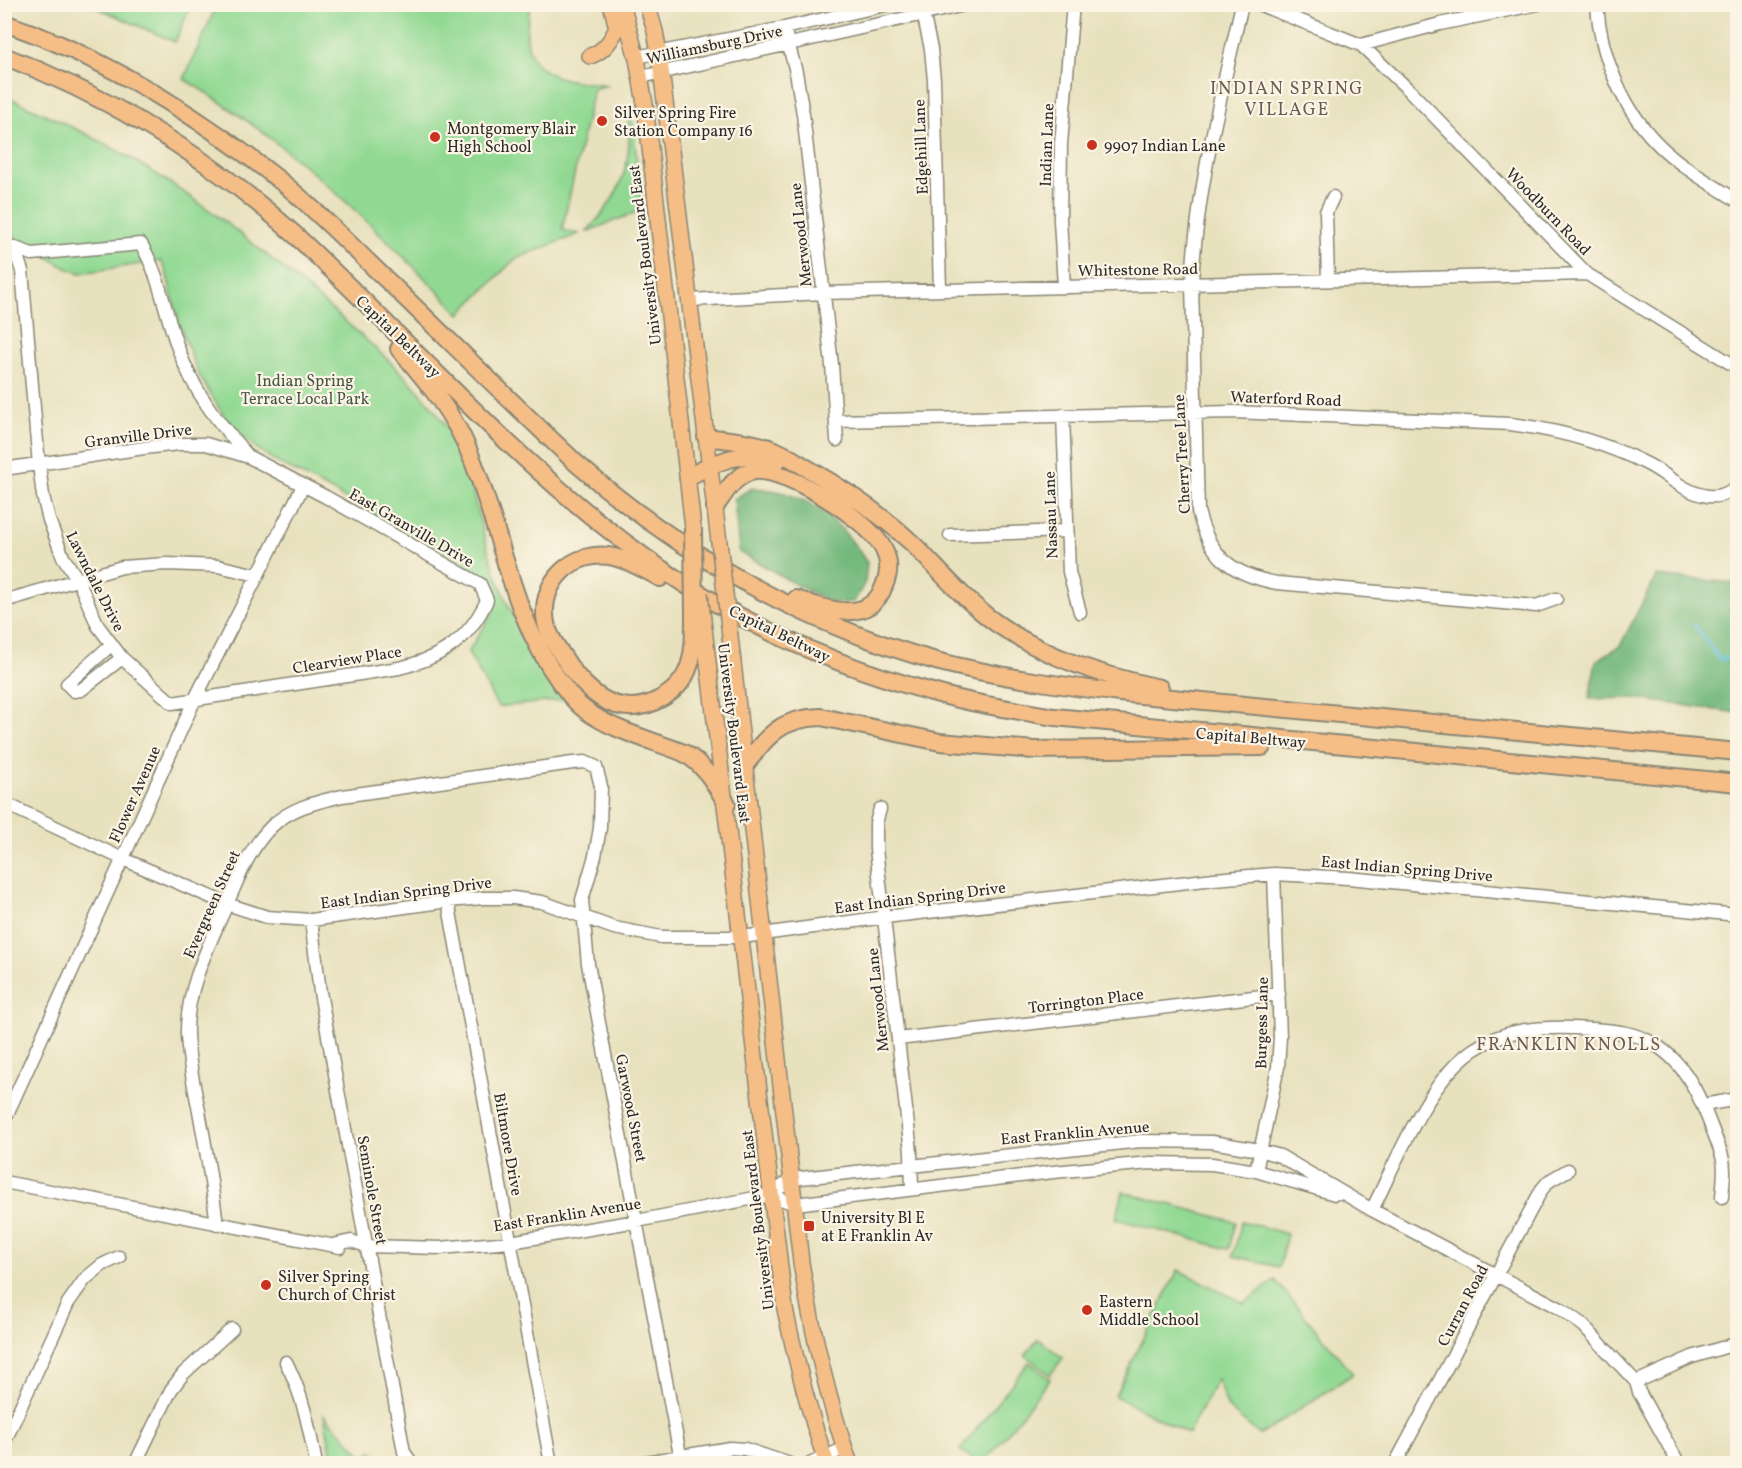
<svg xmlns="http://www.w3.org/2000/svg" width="1742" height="1468" font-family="Vollkorn,serif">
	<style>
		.green { fill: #91d993; stroke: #5e825f; stroke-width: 1.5 }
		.forest { fill: #74b97d; stroke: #507254; stroke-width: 1.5 }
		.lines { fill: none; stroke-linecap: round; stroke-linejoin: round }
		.stream { stroke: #66c1e4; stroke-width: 3 }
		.minor-casing { stroke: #8a8674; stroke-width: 15 }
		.major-casing { stroke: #8a8674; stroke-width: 18 }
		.highway-casing { stroke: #8a8674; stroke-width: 20 }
		.minor { stroke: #fff; stroke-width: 12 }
		.major { stroke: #f6be87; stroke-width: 15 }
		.highway { stroke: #f6be87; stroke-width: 16 }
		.major-bridge-casing { stroke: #8a8674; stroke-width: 18; stroke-linecap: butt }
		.highway-bridge-casing { stroke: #8a8674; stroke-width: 20; stroke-linecap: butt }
		.major-bridge { stroke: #f6be87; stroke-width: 15 }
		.highway-bridge { stroke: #f6be87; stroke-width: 16 }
		.poi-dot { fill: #c8321e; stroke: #fcf5e5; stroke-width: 2 }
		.labels { text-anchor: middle; stroke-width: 4.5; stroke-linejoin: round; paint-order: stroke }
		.street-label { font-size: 16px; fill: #2b2b2b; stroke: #fcf5e5 }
		.poi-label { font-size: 16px; fill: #2b2b2b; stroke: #fcf5e5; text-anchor: start }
		.park-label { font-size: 16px; fill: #445645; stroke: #fcf5e5 }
		.neighbourhood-label { font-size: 18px; letter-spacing: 1.5px; fill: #6c5b54; stroke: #fcf5e5 }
	</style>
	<rect width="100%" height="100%" fill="#fcf5e5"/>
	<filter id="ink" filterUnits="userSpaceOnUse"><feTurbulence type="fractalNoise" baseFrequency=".0167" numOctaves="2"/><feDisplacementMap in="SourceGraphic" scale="12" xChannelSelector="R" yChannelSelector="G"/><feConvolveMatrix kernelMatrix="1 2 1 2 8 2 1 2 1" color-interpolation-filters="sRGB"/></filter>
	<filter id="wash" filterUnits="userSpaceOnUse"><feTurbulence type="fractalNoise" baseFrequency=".008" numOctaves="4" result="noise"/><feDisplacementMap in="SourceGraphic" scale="24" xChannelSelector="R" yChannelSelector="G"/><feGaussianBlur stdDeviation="1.35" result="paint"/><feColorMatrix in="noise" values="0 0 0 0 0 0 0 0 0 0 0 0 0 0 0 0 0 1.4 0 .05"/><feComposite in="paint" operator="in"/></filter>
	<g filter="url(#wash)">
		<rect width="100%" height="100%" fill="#e8e1be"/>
		<!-- green -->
		<path class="green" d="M 91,5 L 191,4 L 191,5 L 175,42 Z
			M 530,5 C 529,16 526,27 527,38 C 531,82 576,81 609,85 L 593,89 L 562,230 L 579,234 L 515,259 L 460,314 C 376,227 289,142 184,79 L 217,5 Z
			M 5,96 C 45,114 85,132 123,154 C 204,200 277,262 347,323 C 390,361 435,399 461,451 C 466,460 467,472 470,481 C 477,508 483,534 491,560 C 508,611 532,658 565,700 L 498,707 L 468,652 L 494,610 L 492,595 L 483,581 L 334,492 L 275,461 L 247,441 L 224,416 L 198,374 L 179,323 L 166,271 L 161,261 L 80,273 L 66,268 L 11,234 L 5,233 Z
			M 627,113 L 632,113 L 642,210 L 586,232 C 620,198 635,162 627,113 Z
			M 1123,1192 L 1236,1222 L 1229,1249 L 1116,1219 Z
			M 1242,1221 L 1287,1234 L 1279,1267 L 1233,1256 Z
			M 1178,1270 L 1244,1303 L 1275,1280 L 1353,1374 L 1260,1435 L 1228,1408 L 1217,1379 L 1188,1434 L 1115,1396 Z
			M 1038,1339 L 1063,1358 L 1050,1375 L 1025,1355 Z
			M 1029,1362 L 1050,1379 L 984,1463 L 978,1463 L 960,1450 Z
			M 324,1415 L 364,1457 L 372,1451 L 382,1463 L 333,1463 Z"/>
		<!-- forest -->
		<path class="forest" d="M 752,488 C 806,490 840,519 867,563 L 865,582 L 854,602 L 833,603 L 797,585 L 739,552 L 734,499 Z
			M 1656,576 L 1735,583 L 1737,581 L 1737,713 L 1632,698 L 1589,699 L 1596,661 L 1620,646 Z"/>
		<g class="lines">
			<!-- stream -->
			<path class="stream" d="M 1694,624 L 1720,660 L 1738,655"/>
		</g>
	</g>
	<g filter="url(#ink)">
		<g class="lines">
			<defs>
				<path id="minor" d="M 921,4 L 931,49 L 934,80 L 940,290
					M 1242,4 C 1221,97 1196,190 1192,285 L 1198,511 C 1209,556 1232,575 1277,583 L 1536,606 L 1556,599
					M 1258,4 L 1361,45 L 1440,24 L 1538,4
					M 1597,4 C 1600,57 1624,112 1662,148 C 1685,169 1712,185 1738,201
					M 784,28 L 796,72 L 803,114 L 832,365 L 837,440
					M 1361,45 L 1410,91 L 1587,274 L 1738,368
					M 636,57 L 784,28 L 890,4
					M 641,77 L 969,4
					M 4,244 L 32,254 L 141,244 C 160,275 165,314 178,348 C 194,393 218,422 248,456
					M 1328,280 L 1326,212 L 1333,197
					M 1064,287 L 1060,220 L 1061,144 L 1073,4
					M 690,300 L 823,293 L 1587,274
					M 1063,415 L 1069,572 L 1080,612
					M 836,421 L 1234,412 L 1510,424 C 1558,430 1603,442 1647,464 C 1665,473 1683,491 1703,495 C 1717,499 1728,494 1738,486
					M 4,469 L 144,448 L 179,444 L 206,444 L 249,457 L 326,497 L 480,584 L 487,600 C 469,640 441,658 399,668 L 172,703 L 122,658 L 98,626 L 78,580 L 63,557 L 49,520 L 43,496 L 39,465 L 22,271 L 14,247
					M 950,535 L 1067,531
					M 4,601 L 122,567 L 167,564 L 218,566 L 257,575
					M 111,645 L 67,684 L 74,691 L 81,690 L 122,658
					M 4,803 L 123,859 L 227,904 L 267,917 L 311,920 L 448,901 L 483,898 L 513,898 L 542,902 L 614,928 L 661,937 L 742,937 L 885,917 L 1214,879 L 1274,874 L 1348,878 L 1738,915
					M 880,809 L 876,823 L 876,849 L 911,1152 L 912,1189
					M 448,901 L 551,1464
					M 311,920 L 320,992 L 404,1452 L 412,1464
					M 898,1039 L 1279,994
					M 1703,1105 L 1738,1099
					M 4,1121 L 195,699 L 303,486
					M 1256,1171 L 1278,1067 L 1280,1037 L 1274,874
					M 4,1182 L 340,1247
					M 770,1195 L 795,1204 L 1053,1172 L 1150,1163 L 1212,1164 L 1256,1171 L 1335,1194
					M 1372,1210 C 1397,1160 1427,1082 1473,1050 C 1504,1029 1537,1027 1573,1028 C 1592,1029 1622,1030 1640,1037 C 1680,1053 1697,1089 1711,1126 C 1715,1136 1719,1146 1722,1156 C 1726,1169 1723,1183 1722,1197
					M 217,1224 C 212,1186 206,1148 199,1111 C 194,1086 188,1060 187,1034 C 186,989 209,945 227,904 C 239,877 250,847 272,826 C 292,807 317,802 342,796 L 573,763 L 585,762 L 596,767 L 601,786 L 600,828 L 595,856 L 582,900 L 588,964 L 680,1455
					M 333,1245 L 351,1241 L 367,1246 L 440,1248 L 510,1242 L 637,1221 L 770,1195 L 792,1179 L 1141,1141 L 1212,1142 L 1259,1150 L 1280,1156 L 1372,1210 L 1559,1308 L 1583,1325 L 1636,1382 L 1639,1392 L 1679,1464
					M 286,1362 C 303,1395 309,1427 316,1464
					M 1636,1382 L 1692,1357 L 1738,1343
					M 4,1443 L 68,1303 L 85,1279 L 102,1265 L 119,1257
					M 135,1464 L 171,1390 L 183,1374 L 232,1329
					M 634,1464 L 730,1448 L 745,1449 L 790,1464
					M 810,1464 L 845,1448
					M 1395,1464 L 1542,1189 L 1549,1181 L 1568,1170"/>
				<path id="major" d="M 622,4 L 637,59 L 645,104 L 693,528
					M 647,4 L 655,31 L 659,53 L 719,542
					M 590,56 C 603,52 612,39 617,28 L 611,4
					M 703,620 L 785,1309 C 796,1361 809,1413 827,1464
					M 730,636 L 801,1262 C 812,1331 827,1397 850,1464"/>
				<path id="highway" d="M 4,23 C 106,57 200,117 283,183 C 321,214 355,250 390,283 C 452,343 513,404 576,463 C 680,554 803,624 936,661 C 997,677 1058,685 1120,693 L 1738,752
					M 4,56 C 112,98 209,157 294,234 C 415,346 524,474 660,568 C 742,624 836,666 932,692 C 973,704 1014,710 1055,717 L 1738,783
					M 399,349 C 427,381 454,414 470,454 C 502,530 510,614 560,682 C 567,691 574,702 584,709 C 610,730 652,740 684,753 C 705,765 714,783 727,804
					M 706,437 C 727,440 749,441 769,448 C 782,452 794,460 805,467 C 844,489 881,514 913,544 C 940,571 965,601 996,623 C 1046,658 1101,675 1160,688
					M 688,477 C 720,460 741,450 778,460
					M 715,507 C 725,493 735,474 754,471 C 786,467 871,521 884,550 C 890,562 889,575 884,586 C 869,626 825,609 796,599
					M 660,578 C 646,570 630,561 614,557 C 574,548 538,582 546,623 C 548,635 556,645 562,655 C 583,689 615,722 658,700 C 695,682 694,650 694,614
					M 745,765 C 768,735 781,718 821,717 L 940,742 L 1034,750 L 1262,747"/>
			</defs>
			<!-- minor casing -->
			<use href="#minor" class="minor-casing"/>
			<!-- major casing -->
			<use href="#major" class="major-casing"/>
			<!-- highway casing -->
			<use href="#highway" class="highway-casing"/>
			<!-- minor -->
			<use href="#minor" class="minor"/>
			<!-- major -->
			<use href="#major" class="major"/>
			<!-- highway -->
			<use href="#highway" class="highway"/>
			<defs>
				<path id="major-bridge" d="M 719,542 L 730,636
					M 700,593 L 703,620"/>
				<path id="highway-bridge" d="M 693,528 L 694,614"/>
			</defs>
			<!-- major-bridge casing -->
			<use href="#major-bridge" class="major-bridge-casing"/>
			<!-- highway-bridge casing -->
			<use href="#highway-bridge" class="highway-bridge-casing"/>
			<!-- major-bridge -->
			<use href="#major-bridge" class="major-bridge"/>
			<!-- highway-bridge -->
			<use href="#highway-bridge" class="highway-bridge"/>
		</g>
	</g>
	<!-- markers -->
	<g class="poi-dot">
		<circle cx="602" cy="121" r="6"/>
		<circle cx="435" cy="137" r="6"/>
		<circle cx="1092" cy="145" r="6"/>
		<rect x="803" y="1220" width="12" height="12" rx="3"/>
		<circle cx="266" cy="1285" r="6"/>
		<circle cx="1087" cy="1310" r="6"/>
	</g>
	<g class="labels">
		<!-- street labels -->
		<g class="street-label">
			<text transform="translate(714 44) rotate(-12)" y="6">Williamsburg Drive</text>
			<text transform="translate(1046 145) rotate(-88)" y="6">Indian Lane</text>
			<text transform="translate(920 147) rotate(-92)" y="6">Edgehill Lane</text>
			<text transform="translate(1549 211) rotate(46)" y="6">Woodburn Road</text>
			<text transform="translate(800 235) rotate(-96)" y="6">Merwood Lane</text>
			<text transform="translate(644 255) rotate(-97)" y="6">University Boulevard East</text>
			<text transform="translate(1138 269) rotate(-1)" y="6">Whitestone Road</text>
			<text transform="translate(399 336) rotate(44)" y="6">Capital Beltway</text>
			<text transform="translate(1286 398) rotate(2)" y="6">Waterford Road</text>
			<text transform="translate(138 435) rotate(-7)" y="6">Granville Drive</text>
			<text transform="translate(1181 454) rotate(-93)" y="6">Cherry Tree Lane</text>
			<text transform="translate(1050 515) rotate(-92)" y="6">Nassau Lane</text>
			<text transform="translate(412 527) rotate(30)" y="6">East Granville Drive</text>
			<text transform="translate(96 581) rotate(63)" y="6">Lawndale Drive</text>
			<text transform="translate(780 633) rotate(26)" y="6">Capital Beltway</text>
			<text transform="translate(347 659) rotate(-9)" y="6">Clearview Place</text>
			<text transform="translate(735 733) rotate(83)" y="6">University Boulevard East</text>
			<text transform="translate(1251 737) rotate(5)" y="6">Capital Beltway</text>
			<text transform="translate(134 794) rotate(-66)" y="6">Flower Avenue</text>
			<text transform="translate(1407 868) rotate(5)" y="6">East Indian Spring Drive</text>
			<text transform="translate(406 892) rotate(-7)" y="6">East Indian Spring Drive</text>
			<text transform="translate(920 897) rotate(-7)" y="6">East Indian Spring Drive</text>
			<text transform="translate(211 904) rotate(-66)" y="6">Evergreen Street</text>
			<text transform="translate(877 1000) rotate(-96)" y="6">Merwood Lane</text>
			<text transform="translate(1086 1000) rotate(-7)" y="6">Torrington Place</text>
			<text transform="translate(1261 1023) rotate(-89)" y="6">Burgess Lane</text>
			<text transform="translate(632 1108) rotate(79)" y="6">Garwood Street</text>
			<text transform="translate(1075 1132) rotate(-5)" y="6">East Franklin Avenue</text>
			<text transform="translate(509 1144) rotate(80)" y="6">Biltmore Drive</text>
			<text transform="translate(373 1190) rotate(80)" y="6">Seminole Street</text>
			<text transform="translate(567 1214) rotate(-9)" y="6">East Franklin Avenue</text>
			<text transform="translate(757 1220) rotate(-97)" y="6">University Boulevard East</text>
			<text transform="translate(1462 1305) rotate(-62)" y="6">Curran Road</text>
		</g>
		<!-- poi labels -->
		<g class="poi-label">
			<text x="614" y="118">Silver Spring Fire<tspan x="614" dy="18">Station Company 16</tspan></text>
			<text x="447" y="134">Montgomery Blair<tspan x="447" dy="18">High School</tspan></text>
			<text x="1104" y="151">9907 Indian Lane</text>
			<text x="821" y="1223">University Bl E<tspan x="821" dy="18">at E Franklin Av</tspan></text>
			<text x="278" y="1282">Silver Spring<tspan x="278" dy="18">Church of Christ</tspan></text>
			<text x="1099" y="1307">Eastern<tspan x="1099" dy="18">Middle School</tspan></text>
		</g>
		<!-- park labels -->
		<g class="park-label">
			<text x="305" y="386">Indian Spring<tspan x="305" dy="18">Terrace Local Park</tspan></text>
		</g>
		<!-- neighbourhood labels -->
		<g class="neighbourhood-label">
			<text x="1287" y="94">INDIAN SPRING<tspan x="1287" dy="21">VILLAGE</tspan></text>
			<text x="1569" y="1050">FRANKLIN KNOLLS</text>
		</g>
	</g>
	<!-- margin -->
	<rect width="1742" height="1468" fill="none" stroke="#fcf5e5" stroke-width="24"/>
</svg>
